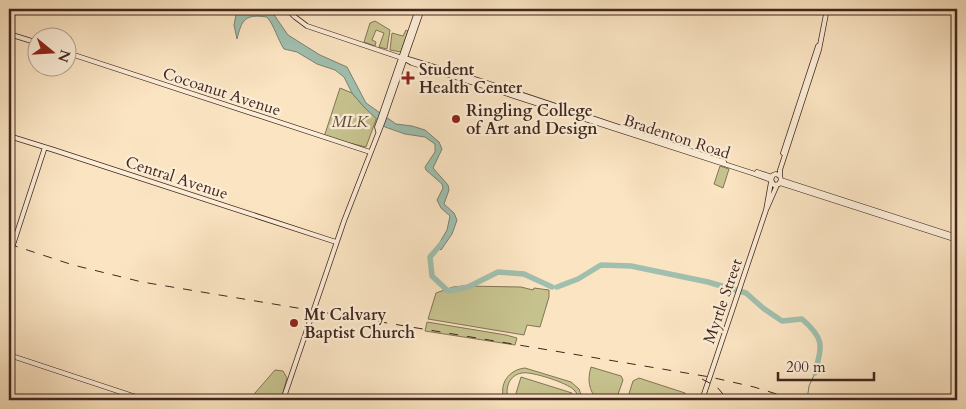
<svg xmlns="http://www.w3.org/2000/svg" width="966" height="409" font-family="Cardo,serif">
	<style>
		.green { fill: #c6c28e; stroke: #837456 }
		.water { fill: #a0bfae; stroke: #7a8274 }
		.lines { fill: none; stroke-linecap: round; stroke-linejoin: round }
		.stream { stroke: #7a8274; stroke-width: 1 }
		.river { stroke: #a0bfae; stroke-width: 5.5 }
		.secondary-casing { stroke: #40271e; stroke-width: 5.5 }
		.secondary { stroke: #fcedd7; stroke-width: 4 }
		.rail { stroke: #40271e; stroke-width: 1; stroke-dasharray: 9 9; stroke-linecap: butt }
		.poi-dot { fill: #8f2418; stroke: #fcedd7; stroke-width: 2 }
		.labels { text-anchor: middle; stroke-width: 4.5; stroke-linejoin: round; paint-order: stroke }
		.poi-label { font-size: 16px; font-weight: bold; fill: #40271e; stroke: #fcedd7; text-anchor: start }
		.street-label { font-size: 16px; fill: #40271e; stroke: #fcedd7 }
		.park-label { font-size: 16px; font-style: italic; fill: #624e3a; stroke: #fcedd7 }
	</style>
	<rect width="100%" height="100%" fill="#fbe4c2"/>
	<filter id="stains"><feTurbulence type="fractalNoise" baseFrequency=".004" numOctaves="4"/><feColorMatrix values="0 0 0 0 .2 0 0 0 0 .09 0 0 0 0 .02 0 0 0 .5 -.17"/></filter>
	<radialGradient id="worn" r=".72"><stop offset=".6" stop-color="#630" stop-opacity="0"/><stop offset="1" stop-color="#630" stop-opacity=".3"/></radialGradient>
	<!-- green -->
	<path class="green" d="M 375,21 L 390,30 L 387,49 L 379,47 L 384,33 L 376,30 L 372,40 L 376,42 L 375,46 L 364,42 L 370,23 Z
		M 406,30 L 408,31 L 401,52 L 390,50 L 392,33 L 403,36 Z
		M 340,88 L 352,93 L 364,107 L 377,117 L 366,147 L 324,137 Z
		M 720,166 L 729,169 L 723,188 L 714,184 Z
		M 463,286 L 521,287 L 533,290 L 534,288 L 549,290 L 549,297 L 540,327 L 527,325 L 524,335 L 428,319 L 436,293 L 453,287 Z
		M 427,322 L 506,335 L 517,338 L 515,345 L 425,331 Z
		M 591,367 L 621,376 L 623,380 L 616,400 L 597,400 C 589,390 587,380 591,367 Z
		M 525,368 L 571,382 L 579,389 L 583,400 L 579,400 C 578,396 577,393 574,390 C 568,383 531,371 522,373 C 509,375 504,389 509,400 L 504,400 C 499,384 508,370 525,368 Z
		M 275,370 L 283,371 L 287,378 L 281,400 L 254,400 L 255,393 Z
		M 521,377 L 572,393 L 570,400 L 514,400 Z
		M 639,378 L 685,393 L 684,400 L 627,400 L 633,381 Z"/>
	<!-- water -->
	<path class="water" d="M 228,9 L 270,9 L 288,35 L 320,55 L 347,67 L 366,103 L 396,124 L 412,126 L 425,130 L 439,142 L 442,149 L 433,168 L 448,185 L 449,190 L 444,204 L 454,213 L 457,220 L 452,234 L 441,250 L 437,247 L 447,230 L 450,216 L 441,208 L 437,200 L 443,188 L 442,184 L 426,170 L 425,167 L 435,152 L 435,144 L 425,137 L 405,134 L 385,127 L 364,107 L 352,93 L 344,77 L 335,70 L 317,64 L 297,52 L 284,49 C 277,38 275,27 267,17 C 245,14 242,19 237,39 L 234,25 L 236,15 L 233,11 Z"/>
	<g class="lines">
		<!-- stream -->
		<path class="stream" d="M 807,400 L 809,386 L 815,373"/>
		<!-- river -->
		<path class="river" d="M 442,243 L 430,257 L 432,276 L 448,291 L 468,287 L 498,272 L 524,274 L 552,287
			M 557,287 L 578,279 L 601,265 L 631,266 L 708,282 L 746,293 L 763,308 L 782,321 L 802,319 C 825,339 822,345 815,373"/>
		<defs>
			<path id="secondary" d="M 287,9 L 295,17 L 307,26 L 405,59 L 412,63 L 752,173 L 771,180 L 774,185 L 779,184 L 781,180 L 780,176 L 776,174 L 773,175 L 771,180
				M 9,34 L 38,43
				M 68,53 L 370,152
				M 408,59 L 484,82 L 724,162
				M 378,131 L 377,127 L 380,119 L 418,9
				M 9,136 L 54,150 L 336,242
				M 783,153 L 818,46
				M 757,172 L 772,177
				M 780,176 L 780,170 L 819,50 L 827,9
				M 781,180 L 957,237
				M 780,183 L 957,240
				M 767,208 L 777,185
				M 9,257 L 45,147
				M 9,355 L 145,400
				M 283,400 L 344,221 L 383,121 L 422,9
				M 702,400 L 766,210 L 771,182"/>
		</defs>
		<!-- secondary casing -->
		<use href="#secondary" class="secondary-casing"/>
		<!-- secondary -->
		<use href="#secondary" class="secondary"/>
		<!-- rail -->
		<path class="rail" d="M 9,244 L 73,265 L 142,282 L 710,377 L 754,387 L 796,400
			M 702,379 L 717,387 L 728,400"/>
	</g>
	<!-- markers -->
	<g class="poi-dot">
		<path d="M405.5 70.5h5v5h5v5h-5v5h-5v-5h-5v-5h5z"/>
		<circle cx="456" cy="119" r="5"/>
		<circle cx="294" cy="323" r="5"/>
	</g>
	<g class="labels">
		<!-- poi labels -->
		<g class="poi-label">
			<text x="419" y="75">Student<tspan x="419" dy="18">Health Center</tspan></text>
			<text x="466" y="116">Ringling College<tspan x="466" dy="18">of Art and Design</tspan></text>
			<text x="304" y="320">Mt Calvary<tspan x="304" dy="18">Baptist Church</tspan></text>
		</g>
		<!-- street labels -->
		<g class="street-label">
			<text transform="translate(222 91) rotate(18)" y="6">Cocoanut Avenue</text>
			<text transform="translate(677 136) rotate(18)" y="6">Bradenton Road</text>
			<text transform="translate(177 177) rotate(18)" y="6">Central Avenue</text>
			<text transform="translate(722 301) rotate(-71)" y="6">Myrtle Street</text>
		</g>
		<!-- park labels -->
		<g class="park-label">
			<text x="350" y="127">MLK</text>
		</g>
	</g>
	<!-- margin -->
	<rect width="966" height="409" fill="none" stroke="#fbe4c2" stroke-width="30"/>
	<rect x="10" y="10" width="946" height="389" fill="none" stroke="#40271e" stroke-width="2.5"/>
	<rect x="15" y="15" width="936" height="379" fill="none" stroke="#40271e"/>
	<!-- north arrow -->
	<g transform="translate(52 52) rotate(108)"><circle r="24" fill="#fcedd7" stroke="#b19e8d"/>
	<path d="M0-4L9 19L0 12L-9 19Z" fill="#8f2418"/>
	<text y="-8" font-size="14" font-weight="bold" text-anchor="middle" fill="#40271e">N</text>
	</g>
	<!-- scale -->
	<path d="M778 372v8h96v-8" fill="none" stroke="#40271e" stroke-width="2.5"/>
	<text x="786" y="372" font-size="15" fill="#40271e" stroke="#fcedd7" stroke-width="4" paint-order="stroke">200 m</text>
	<rect width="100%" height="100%" filter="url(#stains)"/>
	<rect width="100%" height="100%" fill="url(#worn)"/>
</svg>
